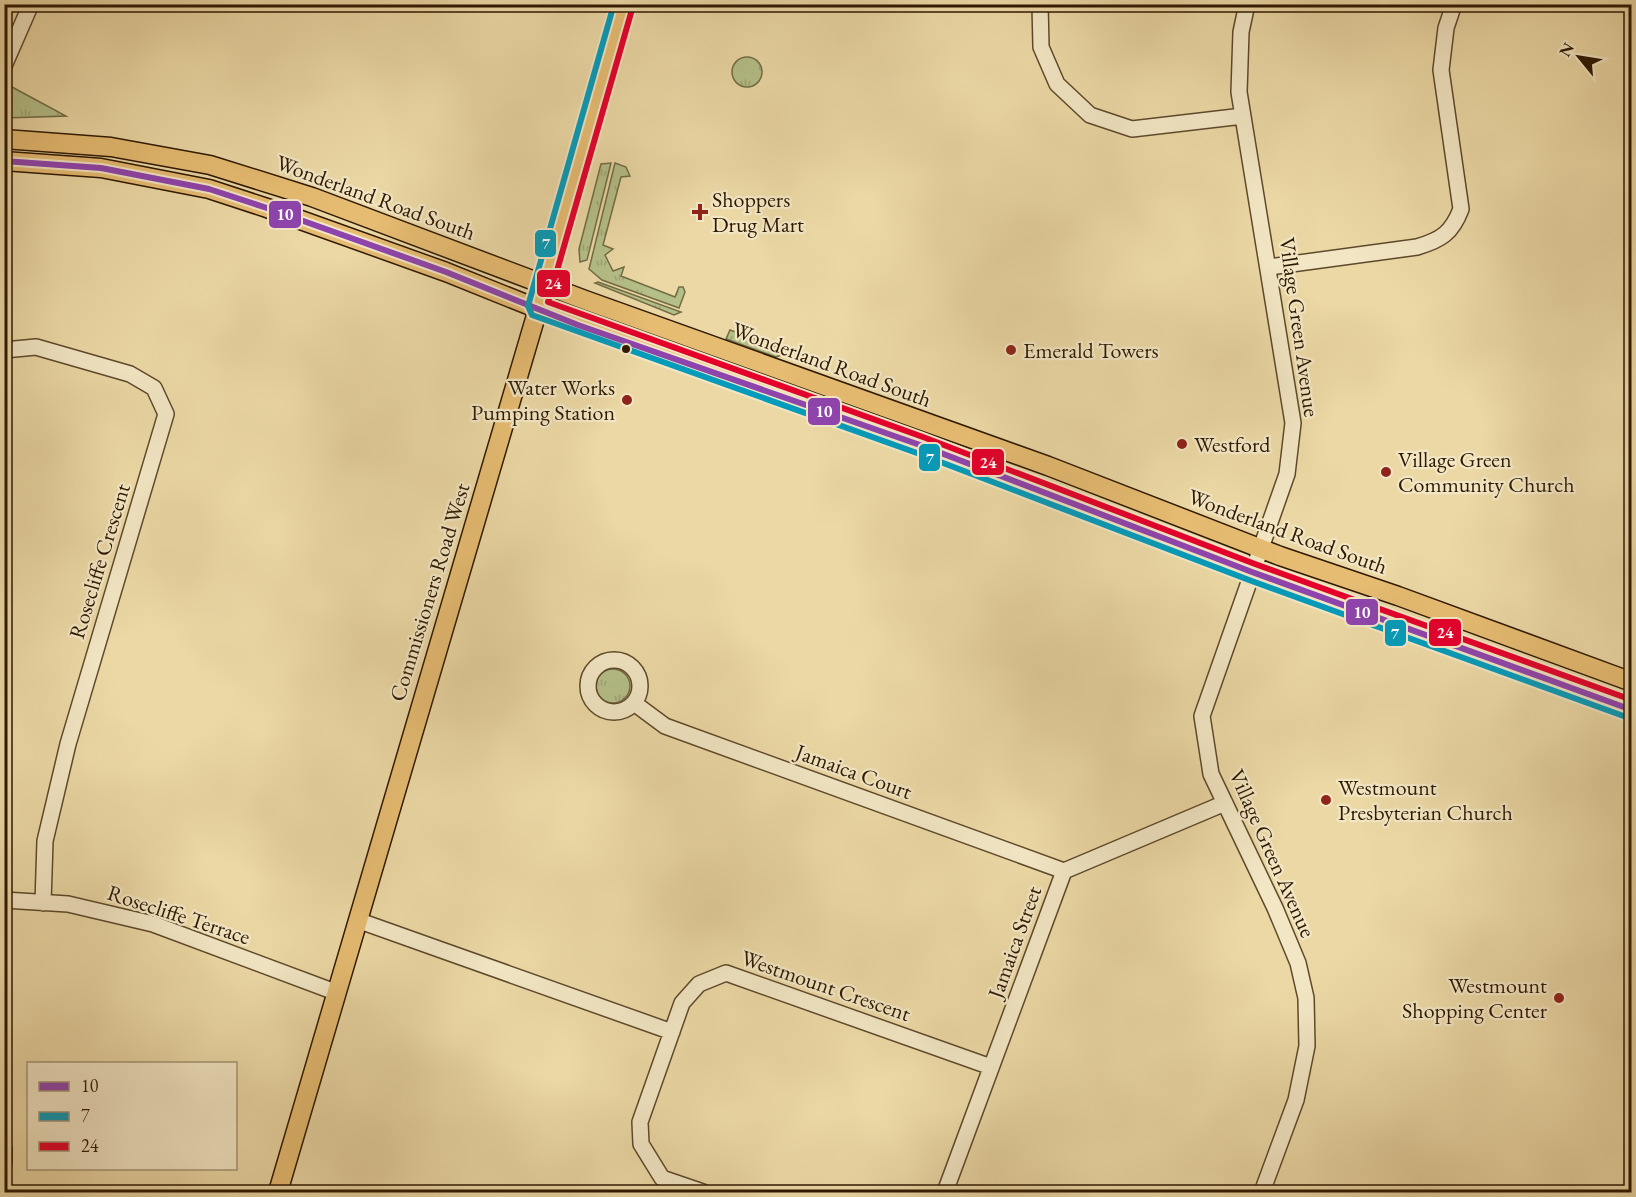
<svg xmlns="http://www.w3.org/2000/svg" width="1636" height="1197" font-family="'EB Garamond',serif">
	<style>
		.grass { fill: url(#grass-tufts); stroke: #726c45; stroke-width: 1.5 }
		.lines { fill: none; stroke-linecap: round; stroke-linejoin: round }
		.minor-casing { stroke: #5e492b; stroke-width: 18 }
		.major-casing { stroke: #2f1902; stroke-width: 21 }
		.minor { stroke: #f2e6c4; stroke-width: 15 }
		.major { stroke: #e6bc72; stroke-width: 18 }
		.bus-1-casing { stroke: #f2e6c4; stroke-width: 10 }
		.bus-2-casing { stroke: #f2e6c4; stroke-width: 10 }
		.bus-3-casing { stroke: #f2e6c4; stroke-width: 10 }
		.bus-1 { stroke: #8e44ad; stroke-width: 6 }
		.bus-2 { stroke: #059bba; stroke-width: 6 }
		.bus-3 { stroke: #e4002b; stroke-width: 6 }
		.poi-dot { fill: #8f2418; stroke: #f2e6c4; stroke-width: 2 }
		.bus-dot { fill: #2f1902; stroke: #f2e6c4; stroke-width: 2 }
		.labels { text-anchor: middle; stroke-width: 4.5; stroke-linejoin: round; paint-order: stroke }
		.street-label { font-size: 22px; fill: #2f1902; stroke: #f2e6c4 }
		.poi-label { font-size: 22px; fill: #2f1902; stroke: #f2e6c4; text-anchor: start }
		.line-badge { stroke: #f2e6c4; stroke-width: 2 }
		.badge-label { font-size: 16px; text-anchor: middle; font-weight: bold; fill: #fff }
	</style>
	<defs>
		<pattern id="grass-tufts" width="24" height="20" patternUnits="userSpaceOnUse" patternTransform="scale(1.5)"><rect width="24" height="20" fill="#b5bf88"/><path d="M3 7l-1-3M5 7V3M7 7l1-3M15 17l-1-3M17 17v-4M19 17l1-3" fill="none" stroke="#9ca474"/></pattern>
	</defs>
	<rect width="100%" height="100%" fill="#ebd8a5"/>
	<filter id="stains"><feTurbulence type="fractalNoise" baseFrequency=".00333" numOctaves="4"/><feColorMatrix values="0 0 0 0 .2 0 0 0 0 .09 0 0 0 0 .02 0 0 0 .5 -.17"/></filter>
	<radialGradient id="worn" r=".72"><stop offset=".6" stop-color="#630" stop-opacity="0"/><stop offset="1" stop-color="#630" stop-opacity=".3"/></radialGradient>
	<!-- grass -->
	<path class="grass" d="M732 72a15 15 0 1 1 30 0a15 15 0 1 1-30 0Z
		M 6,83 L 12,87 L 66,116 L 5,118 Z
		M 611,163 L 587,260 L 580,262 L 579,249 L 601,164 Z
		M 615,163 L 626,167 L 630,176 L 621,177 L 603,245 L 613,249 L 605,255 L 613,271 L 624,267 L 621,276 L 675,297 L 679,287 L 683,287 L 685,292 L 679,308 L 602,280 L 589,269 Z
		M 598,282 L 681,312 L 674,315 L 595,283 Z
		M 730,330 L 791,352 L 776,357 L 726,339 Z
		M596 686a17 17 0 1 1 34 0a17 17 0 1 1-34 0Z"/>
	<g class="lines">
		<defs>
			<path id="minor" d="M 1040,4 L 1041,47 L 1057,84 L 1090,115 L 1132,129 L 1243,116
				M 1247,4 L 1241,32 L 1239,92 L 1293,423 L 1287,474 L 1202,716 L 1211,774 L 1275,908 L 1298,963 L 1306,998 L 1307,1046 L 1296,1100 L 1262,1192
				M 4,66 L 31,4
				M 1269,267 L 1417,247 C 1441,240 1452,233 1461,209 L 1441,70 L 1446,28 L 1454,4
				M 4,350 L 36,347 L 130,374 L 154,388 L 166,414 L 68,744 L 45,841 L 43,903
				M588 686a26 26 0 1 1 52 0a26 26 0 1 1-52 0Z
				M 634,703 L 665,726 L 1064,871
				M 4,900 L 68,904 L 153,924 L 335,992
				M 357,920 L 672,1032
				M 4,1149 L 4,1163
				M 703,1192 L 662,1178 L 641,1144 L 640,1122 L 682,1003 L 699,984 L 726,973 L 991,1067
				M 945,1192 L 1064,871 L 1225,803"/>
			<path id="major" d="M 4,139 L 111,147 L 210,165 L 312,197 L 585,300 L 1048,466 L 1280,556 L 1398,596 L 1632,682
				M 4,161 L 101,168 L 209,189 L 267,208 L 446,272 L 578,325 L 920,445 L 1252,572 L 1632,710
				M 278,1192 L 545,285 L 624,4"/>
		</defs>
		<!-- minor casing -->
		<use href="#minor" class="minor-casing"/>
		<!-- major casing -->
		<use href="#major" class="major-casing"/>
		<!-- minor -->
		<use href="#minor" class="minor"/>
		<!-- major -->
		<use href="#major" class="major"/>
		<defs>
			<path id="bus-1" d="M 4,161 L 101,168 L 209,189 L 267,208 L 446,272 L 578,325 L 920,445 L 1252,572 L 1632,710"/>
			<path id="bus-2" d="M 614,4 L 528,306 L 532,315 L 917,453 L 1249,580 L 1629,718"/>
			<path id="bus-3" d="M 633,6 L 548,302 L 923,437 L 1255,564 L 1632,700"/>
		</defs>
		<!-- bus-1 casing -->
		<use href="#bus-1" class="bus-1-casing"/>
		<!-- bus-2 casing -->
		<use href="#bus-2" class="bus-2-casing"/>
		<!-- bus-3 casing -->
		<use href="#bus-3" class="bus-3-casing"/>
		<!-- bus-1 -->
		<use href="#bus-1" class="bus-1"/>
		<!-- bus-2 -->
		<use href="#bus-2" class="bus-2"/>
		<!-- bus-3 -->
		<use href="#bus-3" class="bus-3"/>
	</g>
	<!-- markers -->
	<g class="poi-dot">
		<path d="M697 203h6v6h6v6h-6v6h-6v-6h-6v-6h6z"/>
		<circle cx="1011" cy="350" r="6"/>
		<circle cx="627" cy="400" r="6"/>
		<circle cx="1182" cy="444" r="6"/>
		<circle cx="1386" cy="472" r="6"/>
		<circle cx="1326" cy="800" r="6"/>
		<circle cx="1559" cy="998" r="6"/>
	</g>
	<circle class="bus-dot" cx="626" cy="349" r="5"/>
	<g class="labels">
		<!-- street labels -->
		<g class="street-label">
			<text transform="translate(376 197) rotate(20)" y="8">Wonderland Road South</text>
			<text transform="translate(1300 327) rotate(82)" y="8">Village Green Avenue</text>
			<text transform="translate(832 364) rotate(20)" y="8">Wonderland Road South</text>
			<text transform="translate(1288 531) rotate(20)" y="8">Wonderland Road South</text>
			<text transform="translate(99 561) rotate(-73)" y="8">Rosecliffe Crescent</text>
			<text transform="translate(429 592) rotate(-73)" y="8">Commissioners Road West</text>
			<text transform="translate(854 771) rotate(20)" y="8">Jamaica Court</text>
			<text transform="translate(1273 853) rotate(66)" y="8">Village Green Avenue</text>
			<text transform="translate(179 914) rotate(18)" y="8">Rosecliffe Terrace</text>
			<text transform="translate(1014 942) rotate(-70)" y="8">Jamaica Street</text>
			<text transform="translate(826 985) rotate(19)" y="8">Westmount Crescent</text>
		</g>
		<!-- poi labels -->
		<g class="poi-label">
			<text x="712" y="207">Shoppers<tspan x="712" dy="25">Drug Mart</tspan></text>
			<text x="1023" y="358">Emerald Towers</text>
			<text x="615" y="395" text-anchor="end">Water Works<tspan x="615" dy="25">Pumping Station</tspan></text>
			<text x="1194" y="452">Westford</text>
			<text x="1398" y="467">Village Green<tspan x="1398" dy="25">Community Church</tspan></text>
			<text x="1338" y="795">Westmount<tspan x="1338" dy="25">Presbyterian Church</tspan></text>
			<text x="1547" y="993" text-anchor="end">Westmount<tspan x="1547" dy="25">Shopping Center</tspan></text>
		</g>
	</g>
	<g class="line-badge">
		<rect x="268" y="200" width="34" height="29" rx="6" fill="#8e44ad"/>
		<rect x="534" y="229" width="23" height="29" rx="6" fill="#059bba"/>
		<rect x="536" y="269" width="35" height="29" rx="6" fill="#e4002b"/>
		<rect x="807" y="397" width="34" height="29" rx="6" fill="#8e44ad"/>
		<rect x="918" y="443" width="23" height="29" rx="6" fill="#059bba"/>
		<rect x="971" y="448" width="34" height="28" rx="6" fill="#e4002b"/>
		<rect x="1345" y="598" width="34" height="28" rx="6" fill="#8e44ad"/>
		<rect x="1428" y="618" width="34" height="29" rx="6" fill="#e4002b"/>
		<rect x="1384" y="619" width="23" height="28" rx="6" fill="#059bba"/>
	</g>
	<g class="badge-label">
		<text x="285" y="220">10</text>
		<text x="546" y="249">7</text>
		<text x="553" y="289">24</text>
		<text x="824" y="417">10</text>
		<text x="930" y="464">7</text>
		<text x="988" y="468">24</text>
		<text x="1362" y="618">10</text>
		<text x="1445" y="638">24</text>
		<text x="1395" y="639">7</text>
	</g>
	<!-- margin -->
	<rect width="1636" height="1197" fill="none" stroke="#ebd8a5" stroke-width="24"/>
	<rect x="6" y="6" width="1624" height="1185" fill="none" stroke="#2f1902" stroke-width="3"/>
	<rect x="12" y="12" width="1612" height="1173" fill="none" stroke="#2f1902" stroke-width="1.5"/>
	<!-- legend -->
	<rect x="27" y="1062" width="210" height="108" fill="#f2e6c4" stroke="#a49476" stroke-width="1.5"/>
	<rect x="39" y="1082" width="30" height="9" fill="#8e44ad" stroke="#a49476" stroke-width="1.5"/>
	<text x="81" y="1092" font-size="18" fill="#2f1902">10</text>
	<rect x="39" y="1112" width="30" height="9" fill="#059bba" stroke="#a49476" stroke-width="1.5"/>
	<text x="81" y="1122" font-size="18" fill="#2f1902">7</text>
	<rect x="39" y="1142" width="30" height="9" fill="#e4002b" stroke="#a49476" stroke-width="1.5"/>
	<text x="81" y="1152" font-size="18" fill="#2f1902">24</text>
	<!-- north arrow -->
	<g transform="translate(1579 57) rotate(300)" stroke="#f2e6c4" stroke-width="4.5" paint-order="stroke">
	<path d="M0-4.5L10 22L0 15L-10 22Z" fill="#2f1902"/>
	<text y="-9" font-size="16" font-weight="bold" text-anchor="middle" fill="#2f1902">N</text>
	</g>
	<rect width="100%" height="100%" filter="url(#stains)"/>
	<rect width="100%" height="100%" fill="url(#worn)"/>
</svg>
